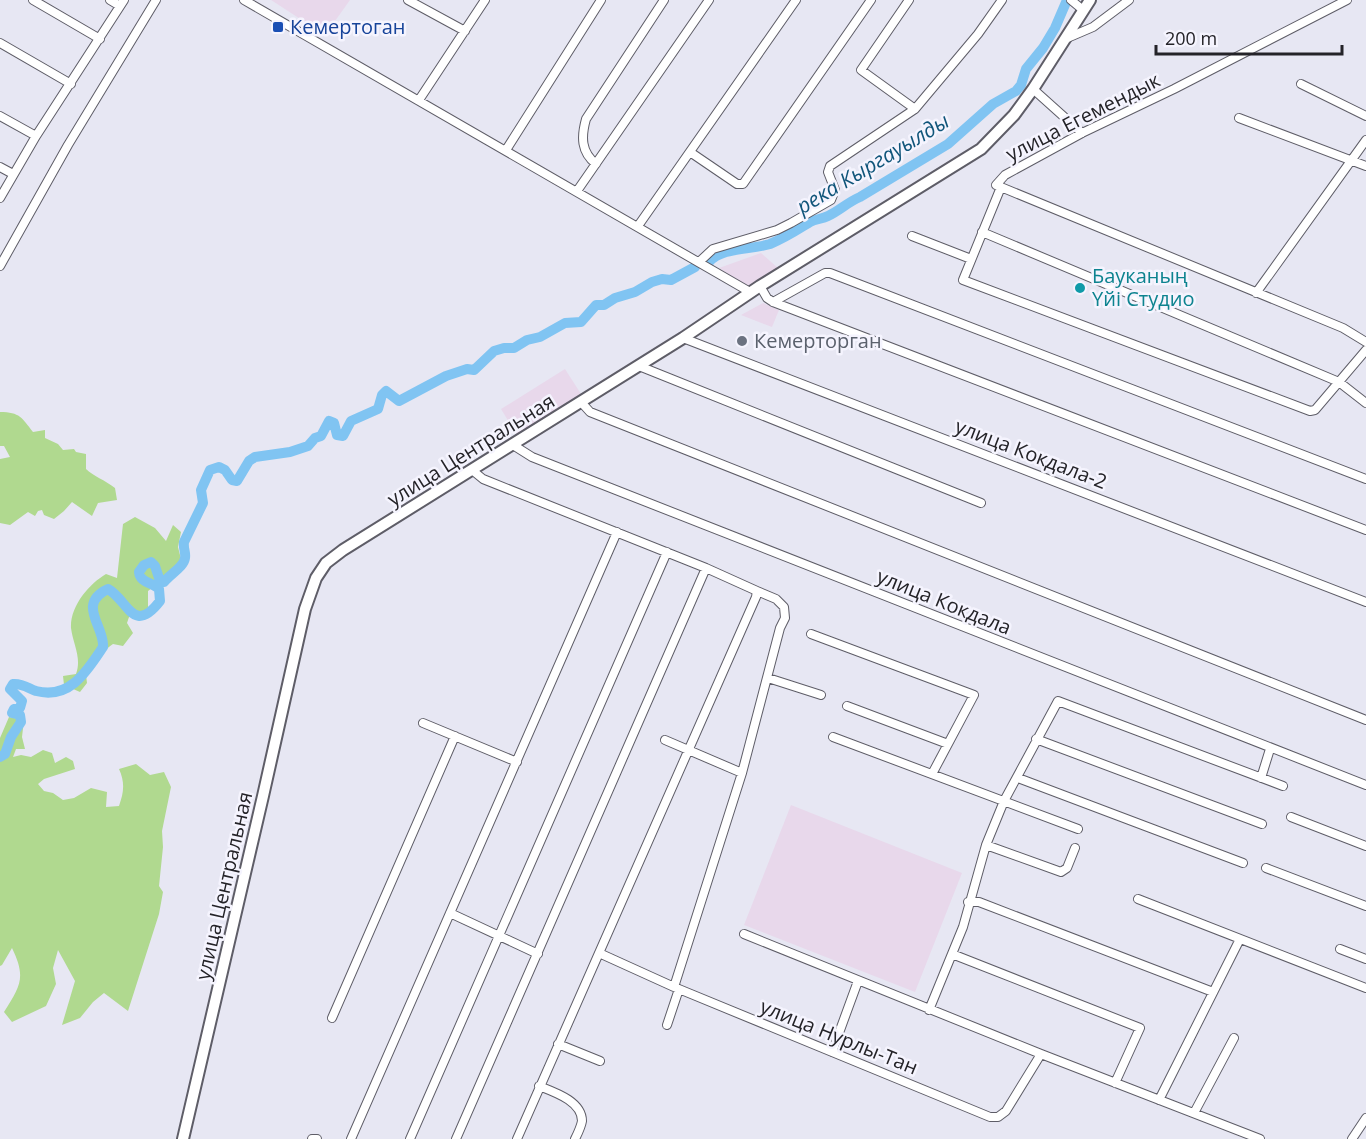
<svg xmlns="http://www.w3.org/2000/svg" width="1366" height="1139" font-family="'Open Sans',sans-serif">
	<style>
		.commercial { fill: #e8d8eb }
		.green { fill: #b0d98f }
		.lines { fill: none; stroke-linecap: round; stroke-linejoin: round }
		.river { stroke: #80c4f2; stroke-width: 10 }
		.street-casing { stroke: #5e5d67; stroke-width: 10 }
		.secondary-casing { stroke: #5e5d67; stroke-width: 14 }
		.street { stroke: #fff; stroke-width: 8 }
		.secondary { stroke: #fff; stroke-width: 10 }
		.transit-dot { fill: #1a4fb4; stroke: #f5f4fe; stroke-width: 2 }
		.culture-dot { fill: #0f9aa8; stroke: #f5f4fe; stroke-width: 2 }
		.worship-dot { fill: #6b7280; stroke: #f5f4fe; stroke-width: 2 }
		.labels { text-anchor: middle; stroke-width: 5; stroke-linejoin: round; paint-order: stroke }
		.transit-label { font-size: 20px; fill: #164399; stroke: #f5f4fe; text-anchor: start }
		.street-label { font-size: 20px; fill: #242328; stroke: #f5f4fe }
		.culture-label { font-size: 20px; fill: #0d838f; stroke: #f5f4fe; text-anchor: start }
		.worship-label { font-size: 20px; fill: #5b616d; stroke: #f5f4fe; text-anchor: start }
		.water-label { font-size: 21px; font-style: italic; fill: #10557a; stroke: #f5f4fe }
	</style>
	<rect width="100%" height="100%" fill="#e7e7f3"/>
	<!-- commercial -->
	<path class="commercial" d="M 271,0 L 350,0 L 325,35 Z
		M 761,253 L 778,268 L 749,288 L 719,268 Z
		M 763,303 L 779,310 L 772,327 L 741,315 Z
		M 565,369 L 581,394 L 517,435 L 501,409 Z
		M 791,805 L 962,873 L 915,992 L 744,925 Z"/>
	<!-- green -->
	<path class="green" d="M 0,412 C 20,412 22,418 33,432 L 45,430 L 45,438 L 58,444 L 63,450 L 74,449 L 76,452 L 86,454 L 86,469 C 93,476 105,480 115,488 L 117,500 L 98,503 L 92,516 L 72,502 L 64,511 L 54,519 L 44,515 L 42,510 L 38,511 L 35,516 L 28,512 L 10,525 L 0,523 L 0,459 L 10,457 L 4,446 L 0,446 Z
		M 135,517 L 155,528 L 166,541 L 173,525 L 181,532 L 178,547 L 181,559 L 173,572 L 148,591 L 148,612 L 131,611 L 127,623 L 133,633 L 123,646 L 113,644 C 97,655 99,663 86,675 L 87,683 L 80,692 L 64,685 L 63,676 L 76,674 C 82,658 73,644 71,628 C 70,606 89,584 106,574 L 117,578 L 123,524 Z
		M 9,717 L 24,720 L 22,737 L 25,749 L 16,749 L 13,757 L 21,755 L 31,757 L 43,750 L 52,753 L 55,763 L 66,757 L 73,761 L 75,769 L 44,779 L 38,784 L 44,791 L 53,793 L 63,800 L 74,798 L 91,788 L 107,792 L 106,807 L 119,806 C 124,792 125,782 119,769 L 136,764 L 150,775 L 164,772 L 171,787 L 162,831 L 163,847 L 159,886 L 163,892 L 159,914 L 128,1011 L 104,993 L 93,1002 L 80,1018 L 62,1025 L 75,981 L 58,950 L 53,968 L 56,984 L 46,1006 L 12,1022 L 4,1012 C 21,985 26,977 12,948 L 2,965 L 0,966 L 0,738 Z"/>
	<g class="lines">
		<!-- river -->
		<path class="river" d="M 709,262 C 722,247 751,250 770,244 C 785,238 797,230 810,222 C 816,219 822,219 828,216 C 839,211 848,202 860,197 L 948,144 L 993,104 L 1016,91 L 1021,85 L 1026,69 L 1043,48 L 1055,28 L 1067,0
			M 0,757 L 5,754 L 11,737 L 21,722 L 20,715 L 12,713 L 14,709 L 20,708 L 22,701 L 10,689 L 13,684 C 22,683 28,688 36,691 C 70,700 87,671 103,647 C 105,627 76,604 108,589 C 128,600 133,636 160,601 L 159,589 C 152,582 140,583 139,572 L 144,565 L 151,562 L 155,566 L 160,581 L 164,582 C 169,575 184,567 185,558 C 186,552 183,549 184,542 L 203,503 L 201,490 L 210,470 L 219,467 L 225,470 L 232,480 L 237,481 L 249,461 L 255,457 L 290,452 L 308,446 L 315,438 L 321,436 L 329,421 L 334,423 L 337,435 L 343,436 L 351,421 L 378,409 L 382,395 L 386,391 L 399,401 L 446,376 L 467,369 L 474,370 L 494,351 L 504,348 L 514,348 L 527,340 L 540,337 L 565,323 L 581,322 L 596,305 L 604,305 L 615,298 L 635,292 L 652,282 L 662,279 L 671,280 L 695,267"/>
		<defs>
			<path id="street" d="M 33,0 L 100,39
				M 110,0 L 120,6
				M 244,0 L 750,292
				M 408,0 L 465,31
				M 909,0 L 861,70 L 915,109
				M 1071,0 L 1083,10
				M 1347,0 L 1174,89 L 1082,133 L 1005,175 L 996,185 L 1343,328 L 1366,342
				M 1065,39 L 1093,27 L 1129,0
				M 0,43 L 71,84
				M 1301,84 L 1366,116
				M 1033,89 L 1082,133
				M 419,100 L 485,0
				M 0,116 L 36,136
				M 1239,118 L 1366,166
				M 506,150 L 601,0
				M 690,152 L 737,184 L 743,184 L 871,0
				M 596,164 C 581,152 581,137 586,119 L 664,0
				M 0,167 L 13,174
				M 1001,187 L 963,280 L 1310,411 L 1315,410 L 1366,350
				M 577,191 L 709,0
				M 0,198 L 36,136 L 124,0
				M 638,226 L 796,0
				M 982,232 L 1339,382 L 1366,403
				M 912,236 L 971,259
				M 699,262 L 713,249 L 777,230 L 791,223 L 831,200 L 835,190 L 828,172 L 830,166 L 915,109 L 978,34 L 1002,0
				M 0,266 L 68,145 L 156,0
				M 760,286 L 767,298 L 773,302 L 1366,530
				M 1256,293 L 1366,140
				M 773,302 L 825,273 L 830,273 L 1366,479
				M 683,338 L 1366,602
				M 639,366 L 981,503
				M 581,402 L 590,412 L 1366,720
				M 513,445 L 532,457 L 1366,785
				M 472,470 L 483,479 L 706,568 L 757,591 L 756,597 L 517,1139
				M 811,634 L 974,695 L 932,774
				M 768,678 L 821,695
				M 847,706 L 948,744
				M 423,723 L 517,762
				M 833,737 L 1078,829
				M 1036,739 L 1262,824
				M 665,740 L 742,773
				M 1018,778 L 1243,863
				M 1261,778 L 1270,749
				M 1291,817 L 1366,846
				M 986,845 L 1061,872 L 1067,868 L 1075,848
				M 1266,868 L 1366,906
				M 1138,899 L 1366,988
				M 968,902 L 979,902 L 1213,992
				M 450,913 L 538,954
				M 744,934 L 1041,1054 L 1260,1139
				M 1340,949 L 1366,959
				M 599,953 L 674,987 L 990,1117 L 998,1117 L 1006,1111 L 1041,1054
				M 952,954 L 1140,1028 L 1115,1083
				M 674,987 L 742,773 L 780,628 L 785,618 L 784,607 L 776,599 L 757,591
				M 929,1010 L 963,927 L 986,845 L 1004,801 L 1058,701 L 1283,786
				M 332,1018 L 455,736
				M 667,1025 L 679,989
				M 558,1044 L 600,1061
				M 832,1052 L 858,981
				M 539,1086 C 554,1092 582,1101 582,1121 C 581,1127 578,1133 575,1139
				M 1159,1100 L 1240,939
				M 1194,1113 L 1234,1038
				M 312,1139 L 317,1139
				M 351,1139 L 617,532
				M 410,1139 L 667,552
				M 456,1139 L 706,568
				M 1352,1139 L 1366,1118"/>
			<path id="secondary" d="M 183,1139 L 263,796 L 305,609 L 316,578 L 326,563 L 343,550 L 683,338 L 760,286 L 981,149 L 1014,115 L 1033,89 L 1090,0"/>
		</defs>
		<!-- street casing -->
		<use href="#street" class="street-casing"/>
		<!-- secondary casing -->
		<use href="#secondary" class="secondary-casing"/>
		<!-- street -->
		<use href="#street" class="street"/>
		<!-- secondary -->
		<use href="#secondary" class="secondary"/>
	</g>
	<!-- markers -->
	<rect class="transit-dot" x="272" y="21" width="12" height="12" rx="3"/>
	<circle class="culture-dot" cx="1080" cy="288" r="6"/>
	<circle class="worship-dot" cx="742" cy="341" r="6"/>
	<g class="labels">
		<!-- transit labels -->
		<g class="transit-label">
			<text x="290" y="34">Кемертоган</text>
		</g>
		<!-- street labels -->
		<g class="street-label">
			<text transform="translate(1083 117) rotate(-27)" y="7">улица Егемендык</text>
			<text transform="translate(471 450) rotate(-32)" y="7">улица Центральная</text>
			<text transform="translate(1031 454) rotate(21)" y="7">улица Кокдала-2</text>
			<text transform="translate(944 602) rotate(22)" y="7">улица Кокдала</text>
			<text transform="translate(224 886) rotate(-77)" y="7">улица Центральная</text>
			<text transform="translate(839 1037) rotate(22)" y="7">улица Нурлы-Тан</text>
		</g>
		<!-- culture labels -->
		<g class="culture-label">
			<text x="1092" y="283">Бауканың<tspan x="1092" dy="23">Үйі Студио</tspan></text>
		</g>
		<!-- worship labels -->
		<g class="worship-label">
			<text x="754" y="348">Кемерторган</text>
		</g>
		<!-- water labels -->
		<g class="water-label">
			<text transform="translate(873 164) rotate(-31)" y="7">река Кыргауылды</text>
		</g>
	</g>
	<!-- scale -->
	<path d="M1156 45v9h186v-9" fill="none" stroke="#242328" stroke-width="3"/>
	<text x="1165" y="45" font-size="18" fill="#242328" stroke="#f5f4fe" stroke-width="4.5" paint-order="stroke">200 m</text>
</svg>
